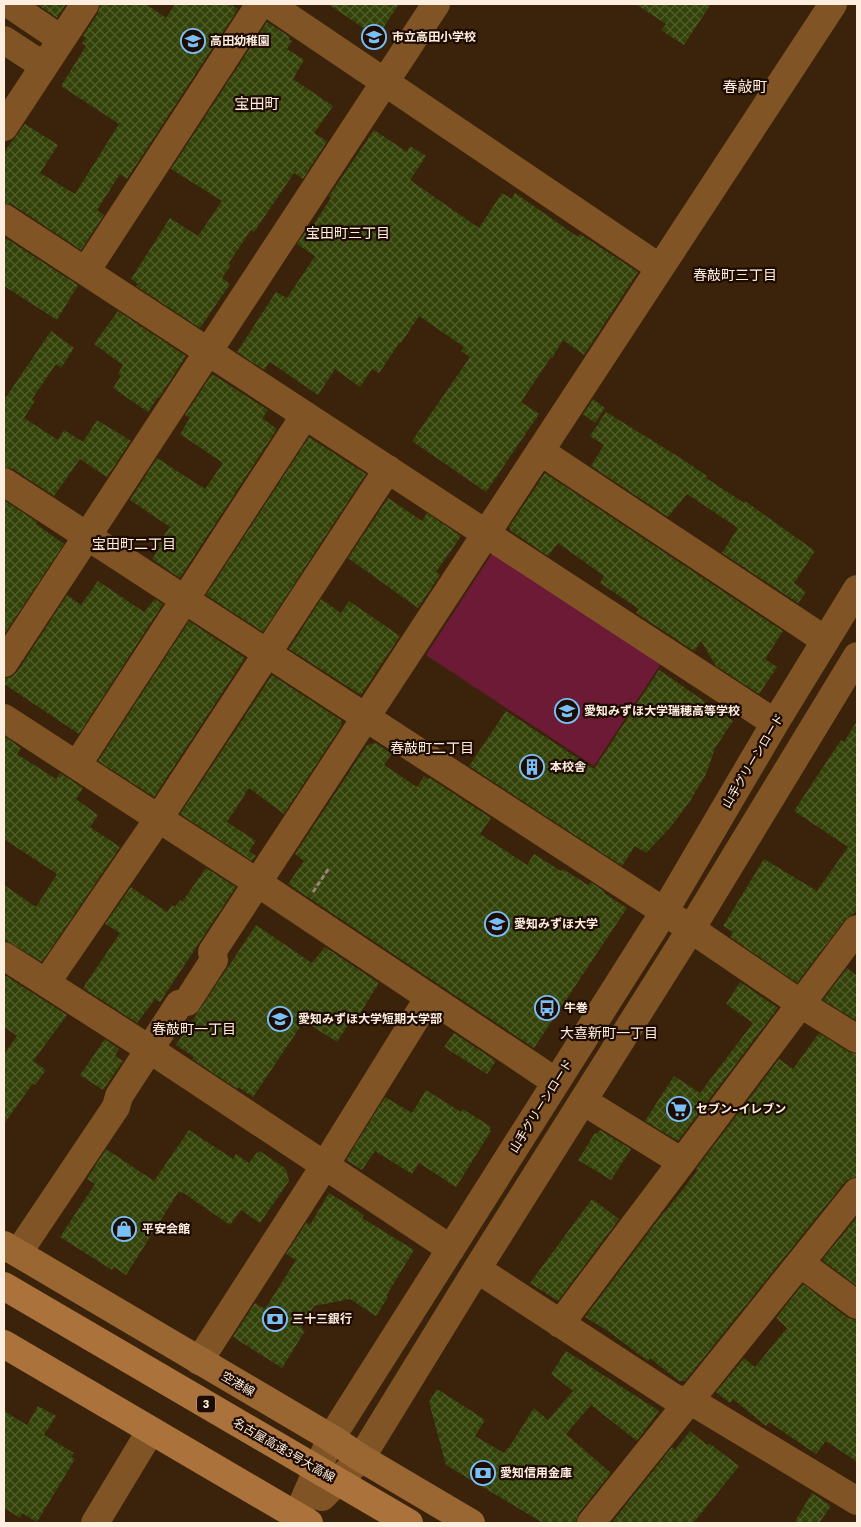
<svg xmlns="http://www.w3.org/2000/svg" width="861" height="1527" font-family="'Work Sans','Noto Sans JP',sans-serif">
	<style>
		.garden { fill: #6c1a36 }
		.building { fill: url(#building-cross-hatch) }
		.lines { fill: none; stroke-linecap: round; stroke-linejoin: round }
		.path { stroke: #978470; stroke-width: 3; stroke-dasharray: 5 2.5; stroke-linecap: butt }
		.minor { stroke: #815426; stroke-width: 28 }
		.major { stroke: #9a6733; stroke-width: 28 }
		.highway { stroke: #ab733b; stroke-width: 28 }
		.labels { text-anchor: middle; stroke-width: 4.5; stroke-linejoin: round; paint-order: stroke }
		.shield { fill: #1e0c00; stroke: #bbaa9d; stroke-width: 1 }
		.shield-label { font-size: 11px; font-weight: bold; fill: #feeee0 }
		.poi-label { font-size: 12px; font-weight: bold; fill: #feeee0; stroke: #1e0c00; text-anchor: start }
		.street-label { font-size: 12px; fill: #feeee0; stroke: #1e0c00 }
		.neighbourhood-label { font-size: 14px; fill: #feeee0; stroke: #1e0c00 }
		.quarter-label { font-size: 15px; fill: #feeee0; stroke: #1e0c00 }
	</style>
	<defs>
		<pattern id="building-cross-hatch" width="8" height="8" patternUnits="userSpaceOnUse" patternTransform="scale(1.25)"><rect width="8" height="8" fill="#324208"/><path d="M0 0l8 8M0 8l8-8" fill="none" stroke="#515e2c"/></pattern>
	</defs>
	<rect width="100%" height="100%" fill="#3a230a"/>
	<!-- garden -->
	<path class="garden" d="M 493,552 L 662,662 L 594,766 L 426,655 Z"/>
	<!-- building -->
	<path class="building" d="M 37,4 L 66,4 L 57,18 Z
		M 100,4 L 146,4 L 166,18 L 175,4 L 230,4 L 238,9 L 127,179 L 120,174 L 97,210 L 104,215 L 81,250 L 13,205 L 4,203 L 4,152 L 25,124 L 58,145 L 40,173 L 75,194 L 119,124 L 61,86 L 86,46 L 82,43 L 86,38 L 83,36 L 98,13 Z
		M 328,4 L 399,4 L 377,37 Z
		M 635,4 L 711,4 L 684,45 L 661,30 L 666,24 Z
		M 267,22 L 290,37 L 289,40 L 292,41 L 287,49 L 304,60 L 293,79 L 333,106 L 314,133 L 327,141 L 303,179 L 294,173 L 254,232 L 251,230 L 228,264 L 231,265 L 222,278 L 230,284 L 200,328 L 136,286 L 138,284 L 131,279 L 170,218 L 198,236 L 222,201 L 171,169 Z
		M 374,130 L 407,152 L 410,146 L 426,156 L 410,180 L 479,228 L 502,193 L 512,199 L 515,193 L 578,237 L 580,234 L 638,272 L 584,355 L 563,340 L 552,358 L 551,357 L 521,402 L 539,414 L 486,492 L 412,441 L 470,357 L 461,351 L 464,347 L 419,316 L 401,343 L 400,342 L 379,373 L 372,369 L 360,387 L 335,369 L 318,395 L 270,362 L 264,370 L 237,352 L 276,292 L 287,298 L 315,256 L 297,244 L 307,229 L 310,230 L 331,198 L 329,196 Z
		M 4,237 L 78,285 L 57,320 L 4,286 Z
		M 118,311 L 186,356 L 159,398 L 158,397 L 148,412 L 113,388 L 121,376 L 118,374 L 123,365 L 94,344 Z
		M 51,331 L 74,348 L 61,368 L 56,364 L 32,399 L 35,401 L 24,418 L 58,440 L 64,430 L 83,442 L 97,420 L 131,441 L 107,477 L 80,459 L 54,496 L 13,469 L 4,467 L 4,400 Z
		M 212,374 L 268,410 L 262,418 L 277,429 L 180,578 L 152,559 L 160,547 L 157,545 L 170,527 L 130,500 L 157,458 L 205,489 L 223,463 L 180,434 L 190,418 L 185,415 Z
		M 593,399 L 605,408 L 595,423 L 583,414 Z
		M 606,412 L 682,459 L 707,476 L 706,478 L 744,503 L 745,501 L 815,551 L 794,583 L 806,592 L 798,603 L 722,553 L 738,528 L 687,494 L 668,517 L 591,466 L 604,445 L 590,436 Z
		M 309,437 L 366,474 L 263,632 L 206,595 Z
		M 545,473 L 783,631 L 765,659 L 777,667 L 759,694 L 716,666 L 701,641 L 694,651 L 636,613 L 639,609 L 600,583 L 604,576 L 558,543 L 548,556 L 511,531 L 509,527 Z
		M 388,498 L 422,521 L 427,513 L 461,536 L 436,572 L 440,575 L 418,608 L 348,558 Z
		M 4,500 L 37,522 L 36,524 L 64,544 L 4,635 Z
		M 98,581 L 144,612 L 155,599 L 163,604 L 79,734 L 4,684 L 4,679 L 11,677 L 17,672 L 67,595 L 81,605 Z
		M 321,599 L 341,613 L 349,601 L 400,636 L 361,695 L 289,649 Z
		M 189,621 L 245,658 L 154,797 L 98,761 Z
		M 659,670 L 733,721 L 715,748 L 706,774 L 690,801 L 670,828 L 646,853 L 635,846 L 622,866 L 469,766 L 506,711 L 594,769 Z
		M 272,675 L 341,720 L 342,725 L 284,814 L 249,788 L 227,822 L 256,841 L 249,851 L 256,856 L 252,861 L 180,814 Z
		M 857,721 L 857,911 L 845,920 L 797,983 L 730,937 L 733,932 L 723,926 L 764,859 L 817,891 L 848,847 L 794,811 L 841,740 L 844,742 Z
		M 4,736 L 21,748 L 17,754 L 56,779 L 60,773 L 83,788 L 76,799 L 98,815 L 90,827 L 120,847 L 42,962 L 4,939 L 4,885 L 36,907 L 57,874 L 4,839 Z
		M 376,743 L 392,754 L 384,765 L 417,787 L 424,776 L 428,779 L 430,778 L 491,818 L 480,834 L 527,865 L 534,854 L 561,871 L 563,869 L 588,885 L 591,882 L 605,892 L 604,893 L 627,908 L 534,1048 L 288,884 L 304,861 L 295,854 L 367,745 Z
		M 206,868 L 236,887 L 160,1002 L 155,999 L 137,1023 L 83,988 L 120,933 L 105,924 L 131,887 L 167,912 L 172,905 L 175,907 L 180,900 L 182,902 Z
		M 256,925 L 312,963 L 325,947 L 379,983 L 359,1015 L 356,1013 L 337,1042 L 304,1021 L 253,1097 L 238,1087 L 237,1089 L 192,1059 L 194,1057 L 176,1045 Z
		M 847,968 L 857,976 L 857,1021 L 823,1000 Z
		M 6,976 L 67,1015 L 33,1061 L 46,1070 L 35,1085 L 33,1083 L 4,1124 L 4,1054 L 17,1036 L 4,1027 L 4,979 Z
		M 740,982 L 778,1008 L 678,1141 L 645,1121 L 674,1076 L 700,1093 L 753,1023 L 726,1004 Z
		M 454,1033 L 496,1061 L 487,1074 L 444,1047 Z
		M 819,1033 L 849,1052 L 857,1054 L 857,1177 L 851,1178 L 845,1182 L 685,1381 L 679,1381 L 650,1358 L 648,1361 L 608,1331 L 585,1317 L 664,1212 L 665,1212 L 698,1170 L 696,1169 L 779,1059 L 793,1069 Z
		M 105,1039 L 119,1049 L 115,1056 L 123,1061 L 103,1090 L 80,1075 Z
		M 426,1090 L 461,1112 L 463,1109 L 491,1127 L 489,1130 L 491,1131 L 456,1187 L 419,1163 L 412,1174 L 375,1151 L 362,1170 L 346,1160 L 385,1097 L 412,1113 Z
		M 189,1130 L 233,1159 L 236,1154 L 249,1163 L 257,1152 L 258,1153 L 260,1151 L 286,1169 L 289,1181 L 260,1223 L 241,1210 L 230,1225 L 182,1192 L 181,1193 L 179,1191 L 126,1275 L 114,1267 L 112,1270 L 60,1237 L 95,1184 L 87,1179 L 106,1149 L 154,1181 Z
		M 600,1130 L 631,1149 L 611,1180 L 578,1160 L 595,1133 L 597,1134 Z
		M 329,1193 L 364,1215 L 362,1218 L 414,1250 L 386,1296 L 388,1297 L 376,1316 L 350,1299 L 314,1306 L 301,1328 L 305,1331 L 282,1368 L 233,1337 L 255,1303 L 265,1309 L 296,1260 L 286,1254 L 306,1223 L 310,1225 Z
		M 592,1199 L 619,1219 L 558,1301 L 530,1283 Z
		M 857,1217 L 857,1286 L 822,1260 Z
		M 803,1284 L 848,1318 L 857,1320 L 857,1462 L 826,1441 L 816,1454 L 769,1422 L 766,1426 L 733,1399 L 730,1403 L 716,1392 L 744,1358 L 755,1367 L 787,1328 L 776,1318 Z
		M 566,1351 L 659,1411 L 637,1441 L 591,1405 L 566,1434 L 611,1473 L 579,1513 L 576,1523 L 543,1523 L 446,1465 L 429,1402 L 437,1389 L 473,1412 L 485,1420 L 475,1436 L 504,1453 L 507,1448 L 508,1449 L 534,1408 L 548,1420 L 573,1391 L 551,1374 Z
		M 38,1406 L 56,1416 L 44,1435 L 74,1453 L 71,1457 L 75,1459 L 37,1522 L 22,1513 L 20,1518 L 4,1508 L 4,1411 L 27,1425 Z
		M 690,1431 L 707,1445 L 709,1443 L 739,1466 L 703,1511 L 693,1523 L 615,1523 L 613,1521 L 672,1447 L 675,1450 Z
		M 812,1493 L 831,1506 L 819,1523 L 794,1523 Z"/>
	<g class="lines">
		<!-- path -->
		<path class="path" d="M 313,892 L 329,868"/>
		<!-- minor -->
		<path class="minor" d="M 9,4 L 61,39
			M 269,4 L 660,268
			M 4,40 L 44,66
			M 4,127 L 85,4
			M 4,218 L 775,723
			M 86,271 L 260,4
			M 540,451 L 825,640
			M 4,482 L 691,929 L 801,1004 L 857,1039
			M 4,663 L 436,4
			M 4,718 L 258,883 L 556,1082
			M 77,765 L 305,415
			M 4,956 L 149,1049 L 451,1249
			M 46,983 L 159,818 L 388,469
			M 583,1101 L 682,1162
			M 18,1253 L 116,1107 L 119,1096 L 179,1004 L 187,1002 L 214,960 L 212,952 L 833,4
			M 800,1263 L 857,1305
			M 477,1269 L 676,1399 L 691,1401 L 857,1501
			M 560,1324 L 857,929
			M 199,1361 L 325,1165 L 429,997
			M 322,1497 L 361,1458 L 477,1269 L 691,929 L 857,656
			M 95,1523 L 145,1440
			M 294,1523 L 331,1438 L 664,912 L 775,723 L 857,589
			M 591,1523 L 857,1192"/>
		<!-- major -->
		<path class="major" d="M 4,1245 L 331,1438 L 361,1458 L 471,1523"/>
		<!-- highway -->
		<path class="highway" d="M 4,1286 L 409,1523
			M 4,1344 L 309,1523"/>
	</g>
	<!-- icons -->
	<defs>
		<symbol id="school-ring" viewBox="-11 -11 22 22"><circle r="9.5" fill="#1e0c00" stroke="#79bff8" stroke-width="1.5"/><path d="M0-5L7-2L0 1L-7-2ZM-4 1L0 2.5L4 1V4Q0 6-4 4Z" fill="#79bff8"/></symbol>
		<symbol id="building-ring" viewBox="-11 -11 22 22"><circle r="9.5" fill="#1e0c00" stroke="#79bff8" stroke-width="1.5"/><path d="M-4-6H4V6H1V3H-1V6H-4ZM-2.5-4.3h1.7v1.8h-1.7ZM.8-4.3h1.7v1.8H.8ZM-2.5-1h1.7V.8h-1.7ZM.8-1h1.7V.8H.8Z" fill="#79bff8"/></symbol>
		<symbol id="university-ring" viewBox="-11 -11 22 22"><circle r="9.5" fill="#1e0c00" stroke="#79bff8" stroke-width="1.5"/><path d="M0-5L7-2L0 1L-7-2ZM-4 1L0 2.5L4 1V4Q0 6-4 4Z" fill="#79bff8"/></symbol>
		<symbol id="bus-ring" viewBox="-11 -11 22 22"><circle r="9.5" fill="#1e0c00" stroke="#79bff8" stroke-width="1.5"/><path d="M-5-6H5V4H4V6H2V4H-2V6H-4V4H-5ZM-3.5-4V0h7V-4ZM-3.5 1.2v1.5H-2V1.2ZM2 1.2v1.5H3.5V1.2Z" fill="#79bff8"/></symbol>
		<symbol id="supermarket-ring" viewBox="-11 -11 22 22"><circle r="9.5" fill="#1e0c00" stroke="#79bff8" stroke-width="1.5"/><path d="M-6-5.5h2.5l.6 2H6L4.5 2H-2.5L-4.4-4H-6ZM-1.5 3.2a1.3 1.3 0 1 0 .1 0ZM3 3.2a1.3 1.3 0 1 0 .1 0Z" fill="#79bff8"/></symbol>
		<symbol id="shop-ring" viewBox="-11 -11 22 22"><circle r="9.5" fill="#1e0c00" stroke="#79bff8" stroke-width="1.5"/><path d="M-5-2.5h2.3a2.7 3.5 0 0 1 5.4 0H5L5.5 6h-11ZM-1.5-2.5h3a1.5 2.3 0 0 0-3 0Z" fill="#79bff8"/></symbol>
		<symbol id="bank-ring" viewBox="-11 -11 22 22"><circle r="9.5" fill="#1e0c00" stroke="#79bff8" stroke-width="1.5"/><path d="M-6-4H6V4H-6ZM0-2.3a2.3 2.3 0 1 0 0 4.6a2.3 2.3 0 1 0 0-4.6Z" fill="#79bff8"/></symbol>
	</defs>
	<g fill-rule="evenodd">
		<use href="#school-ring" x="360" y="23" width="28" height="28"/>
		<use href="#school-ring" x="179" y="27" width="28" height="28"/>
		<use href="#school-ring" x="553" y="697" width="28" height="28"/>
		<use href="#building-ring" x="518" y="753" width="28" height="28"/>
		<use href="#university-ring" x="483" y="910" width="28" height="28"/>
		<use href="#bus-ring" x="533" y="994" width="28" height="28"/>
		<use href="#university-ring" x="266" y="1005" width="28" height="28"/>
		<use href="#supermarket-ring" x="665" y="1095" width="28" height="28"/>
		<use href="#shop-ring" x="110" y="1215" width="28" height="28"/>
		<use href="#bank-ring" x="261" y="1305" width="28" height="28"/>
		<use href="#bank-ring" x="469" y="1459" width="28" height="28"/>
	</g>
	<g class="labels">
		<!-- shield labels -->
		<rect class="shield" x="197" y="1395.5" width="18" height="17" rx="4"/>
		<g class="shield-label">
			<text x="206" y="1408">3</text>
		</g>
		<!-- poi labels -->
		<g class="poi-label">
			<text x="392" y="41">市立高田小学校</text>
			<text x="210" y="45">高田幼稚園</text>
			<text x="584" y="715">愛知みずほ大学瑞穂高等学校</text>
			<text x="550" y="771">本校舎</text>
			<text x="514" y="928">愛知みずほ大学</text>
			<text x="564" y="1012">牛巻</text>
			<text x="298" y="1023">愛知みずほ大学短期大学部</text>
			<text x="696" y="1113">セブン-イレブン</text>
			<text x="142" y="1233">平安会館</text>
			<text x="292" y="1323">三十三銀行</text>
			<text x="500" y="1477">愛知信用金庫</text>
		</g>
		<!-- street labels -->
		<g class="street-label">
			<text transform="translate(753 761) rotate(-59)" y="4">山手グリーンロード</text>
			<text transform="translate(541 1106) rotate(-58)" y="4">山手グリーンロード</text>
			<text transform="translate(238 1384) rotate(30)" y="4">空港線</text>
			<text transform="translate(284 1450) rotate(30)" y="4">名古屋高速3号大高線</text>
		</g>
		<!-- neighbourhood labels -->
		<g class="neighbourhood-label">
			<text x="348" y="238">宝田町三丁目</text>
			<text x="735" y="280">春敲町三丁目</text>
			<text x="134" y="549">宝田町二丁目</text>
			<text x="432" y="753">春敲町二丁目</text>
			<text x="194" y="1034">春敲町一丁目</text>
			<text x="609" y="1038">大喜新町一丁目</text>
		</g>
		<!-- quarter labels -->
		<g class="quarter-label">
			<text x="745" y="92">春敲町</text>
			<text x="257" y="109">宝田町</text>
		</g>
	</g>
	<!-- border -->
	<rect width="861" height="1527" fill="none" stroke="#feeee0" stroke-width="10"/>
</svg>
